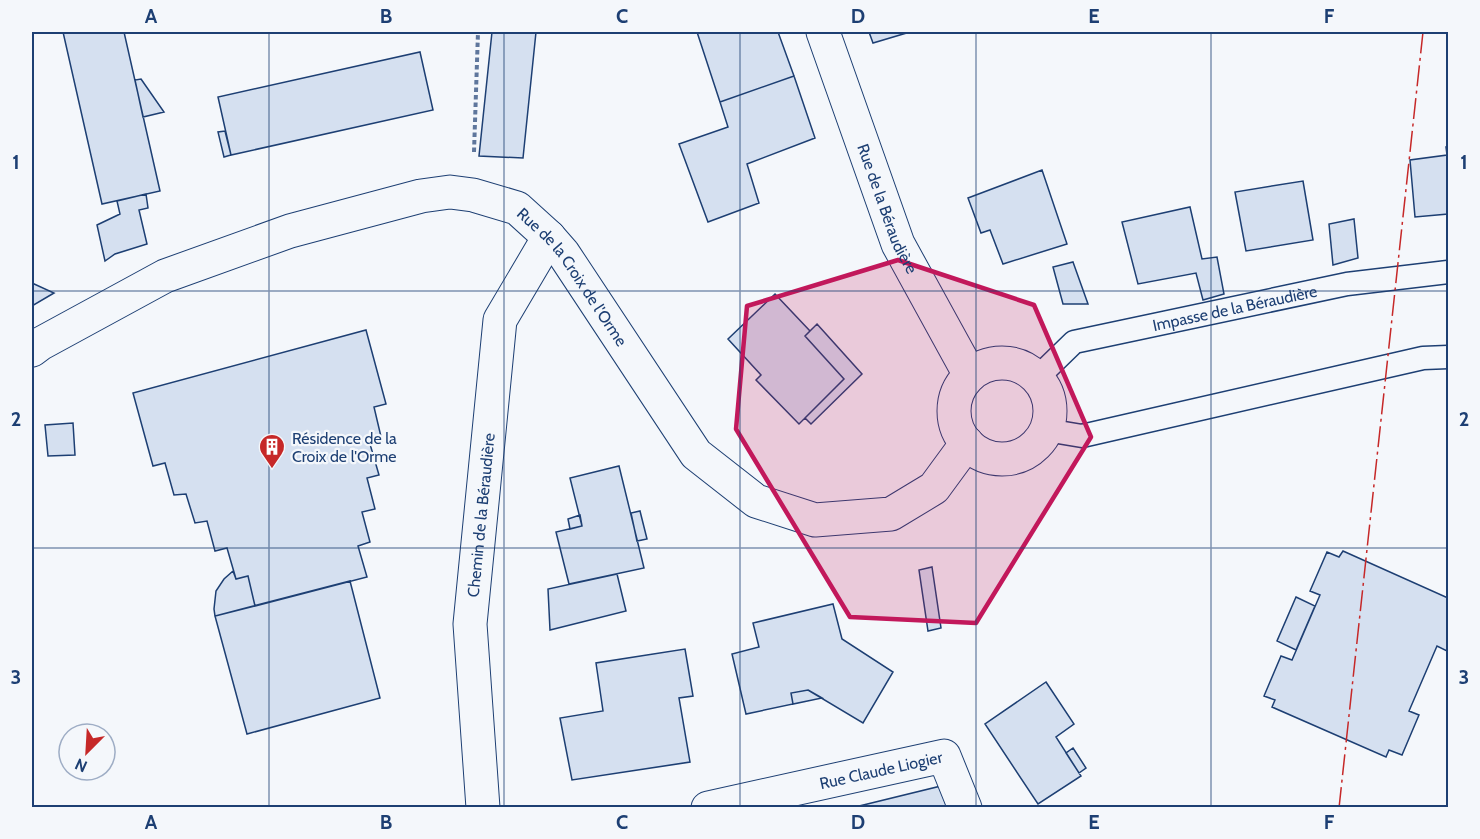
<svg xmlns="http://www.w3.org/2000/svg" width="1480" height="839" font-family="Cabin,sans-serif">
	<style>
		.building { fill: #d5e0f0; stroke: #1d3f73; stroke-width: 1.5 }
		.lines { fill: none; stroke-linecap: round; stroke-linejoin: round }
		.lane-casing { stroke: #1d3f73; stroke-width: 25 }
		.street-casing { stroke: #1d3f73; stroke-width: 35 }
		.path { stroke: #5e769c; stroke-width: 4; stroke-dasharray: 4.5 3; stroke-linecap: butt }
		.lane { stroke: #f4f7fb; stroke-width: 22 }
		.street { stroke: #f4f7fb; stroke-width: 33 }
		.power { stroke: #c62828; stroke-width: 1.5; stroke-dasharray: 21 4.5 3 4.5; stroke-linecap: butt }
		.marked { fill: #c2185b; fill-opacity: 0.2; stroke: #c2185b; stroke-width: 4.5; stroke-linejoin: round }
		.grid { fill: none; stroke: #1d3f73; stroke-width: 1.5; stroke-opacity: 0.55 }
		.labels { text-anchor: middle; stroke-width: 4.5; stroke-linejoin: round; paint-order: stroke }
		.street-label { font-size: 16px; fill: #1d3f73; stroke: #f4f7fb }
		.poi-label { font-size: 16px; fill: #1d3f73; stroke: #f4f7fb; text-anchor: start }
		.neatline { fill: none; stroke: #1d3f73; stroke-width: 2 }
		.grid-label { font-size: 20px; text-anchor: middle; font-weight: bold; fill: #1d3f73 }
	</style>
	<rect width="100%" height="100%" fill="#f4f7fb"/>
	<!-- building -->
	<path class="building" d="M 63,32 L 124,32 L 160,191 L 102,204 Z
		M 492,32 L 536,32 L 523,158 L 479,156 Z
		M 697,32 L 778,32 L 794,76 L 720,102 Z
		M 869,32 L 910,32 L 873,43 Z
		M 420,52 L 433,110 L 231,155 L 218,97 Z
		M 794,76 L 815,138 L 747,164 L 759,203 L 708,222 L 679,144 L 728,127 L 720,102 Z
		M 141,79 L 164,112 L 143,117 L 135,80 Z
		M 225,131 L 231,155 L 224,157 L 218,132 Z
		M 1446,147 L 1448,147 L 1448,214 L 1415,217 L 1410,160 L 1447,155 Z
		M 1042,170 L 1067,244 L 1003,264 L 990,230 L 981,233 L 968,198 Z
		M 1303,181 L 1313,240 L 1246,251 L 1235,192 Z
		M 146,194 L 148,208 L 139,210 L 147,244 L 115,254 L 105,261 L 97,225 L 120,214 L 117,201 Z
		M 1190,207 L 1202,259 L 1217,257 L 1224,294 L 1203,300 L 1196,273 L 1138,284 L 1122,222 Z
		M 1354,219 L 1358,258 L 1333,265 L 1329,224 Z
		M 1073,262 L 1088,304 L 1063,304 L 1053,267 Z
		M 32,283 L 54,293 L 32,306 Z
		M 775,294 L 810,331 L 805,336 L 844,379 L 799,424 L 756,380 L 761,375 L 728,339 Z
		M 817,324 L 862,374 L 811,424 L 805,418 L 844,379 L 805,336 Z
		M 366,330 L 386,404 L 374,407 L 382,441 L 370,444 L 379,475 L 367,478 L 375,509 L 362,512 L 370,542 L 358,546 L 367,577 L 255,606 L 248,576 L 236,579 L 227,548 L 215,551 L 207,521 L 195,523 L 186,494 L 174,495 L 165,463 L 153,466 L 133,393 Z
		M 73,423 L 75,455 L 48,456 L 45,425 Z
		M 619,466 L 644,568 L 569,584 L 556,532 L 582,526 L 570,478 Z
		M 640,511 L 647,539 L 637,541 L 631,513 Z
		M 580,515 L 582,526 L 570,529 L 568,519 Z
		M 1343,551 L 1448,598 L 1448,648 L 1447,651 L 1437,646 L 1409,711 L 1419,715 L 1402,755 L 1389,750 L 1386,757 L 1272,707 L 1275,700 L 1264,696 L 1281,656 L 1292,660 L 1320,595 L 1310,591 L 1327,552 L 1339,557 Z
		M 932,567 L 941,628 L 928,631 L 919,570 Z
		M 233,571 L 236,579 L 248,576 L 255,606 L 215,616 L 214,609 L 216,591 L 224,579 Z
		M 617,574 L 626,611 L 550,630 L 548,589 Z
		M 350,581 L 380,698 L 247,734 L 215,616 Z
		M 1296,597 L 1315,606 L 1296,650 L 1277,641 Z
		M 833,604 L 842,639 L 893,672 L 863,723 L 808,690 L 791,693 L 793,704 L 746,714 L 732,654 L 759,647 L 753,623 Z
		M 685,649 L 693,696 L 679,698 L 690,762 L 572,780 L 560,718 L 603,711 L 596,663 Z
		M 1046,682 L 1074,724 L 1056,737 L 1081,776 L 1038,804 L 985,724 Z
		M 808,690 L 822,698 L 793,704 L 791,693 Z
		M 1073,748 L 1086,768 L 1079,773 L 1066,753 Z
		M 941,786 L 947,808 L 851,808 Z"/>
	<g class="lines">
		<defs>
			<g id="lane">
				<path id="s1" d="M 1037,378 L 1074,342 L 1347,284 L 1448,272"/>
				<path d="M 1046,430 L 1082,436 L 1423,358 L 1448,357"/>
			</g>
			<g id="street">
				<path id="s2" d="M 823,32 L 898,244 L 970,375"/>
				<path id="s3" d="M 32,350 L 40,344 L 165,276 L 290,231 L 421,196 L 450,192 L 473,195 L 517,208 L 549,237 L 563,253 L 696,454 L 756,501 L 815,520 L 891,514 L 934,488 L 967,443"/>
				<circle cx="1002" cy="411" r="48"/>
				<path id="s4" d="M 483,808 L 470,624 L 500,320 L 549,237"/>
				<path id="s5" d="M 708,808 L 944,756 L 965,808"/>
			</g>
		</defs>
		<!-- lane casing -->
		<use href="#lane" class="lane-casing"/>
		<!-- street casing -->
		<use href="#street" class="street-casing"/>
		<!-- path -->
		<path class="path" d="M 474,152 L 478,32"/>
		<!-- lane -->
		<use href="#lane" class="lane"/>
		<!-- street -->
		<use href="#street" class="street"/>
		<!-- power -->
		<path class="power" d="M 1339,808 L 1423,32"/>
	</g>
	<!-- marked area -->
	<path class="marked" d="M 898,260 L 1034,305 L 1091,437 L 976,623 L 850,617 L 736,429 L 747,306 Z"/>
	<!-- grid -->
	<path class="grid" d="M 269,32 L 269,808M 504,32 L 504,808M 740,32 L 740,808M 976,32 L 976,808M 1211,32 L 1211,808M 32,291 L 1448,291M 32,548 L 1448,548"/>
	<!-- icons -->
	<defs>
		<symbol id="building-pin" viewBox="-11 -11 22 30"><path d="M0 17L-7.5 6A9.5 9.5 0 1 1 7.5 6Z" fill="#c62828" stroke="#f4f7fb"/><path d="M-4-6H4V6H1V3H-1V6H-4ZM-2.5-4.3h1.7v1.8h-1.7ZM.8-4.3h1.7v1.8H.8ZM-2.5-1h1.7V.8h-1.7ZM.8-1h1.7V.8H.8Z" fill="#fff"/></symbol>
	</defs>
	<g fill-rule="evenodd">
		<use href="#building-pin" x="257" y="432" width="30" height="40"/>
	</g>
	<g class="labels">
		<!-- street labels -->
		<g class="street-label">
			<text dy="6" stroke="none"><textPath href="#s2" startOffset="188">Rue de la Béraudière</textPath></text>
			<text dy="6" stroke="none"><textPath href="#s3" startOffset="608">Rue de la Croix de l'Orme</textPath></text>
			<text dy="6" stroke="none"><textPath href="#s1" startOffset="216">Impasse de la Béraudière</textPath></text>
			<text dy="6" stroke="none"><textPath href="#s4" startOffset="294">Chemin de la Béraudière</textPath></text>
			<text dy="6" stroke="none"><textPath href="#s5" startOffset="177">Rue Claude Liogier</textPath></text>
		</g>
		<!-- poi labels -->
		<g class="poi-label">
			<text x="292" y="444">Résidence de la<tspan x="292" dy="18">Croix de l'Orme</tspan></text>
		</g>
	</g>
	<!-- border -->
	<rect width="1480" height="839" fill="none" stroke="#f4f7fb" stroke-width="66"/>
	<!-- north arrow -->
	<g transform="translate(87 752) rotate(204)"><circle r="28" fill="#f4f7fb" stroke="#9eadc5" stroke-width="1.5"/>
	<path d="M0-4.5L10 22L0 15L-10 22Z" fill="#c62828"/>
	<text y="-9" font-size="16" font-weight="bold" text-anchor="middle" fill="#1d3f73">N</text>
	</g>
	<rect x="33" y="33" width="1414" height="773" class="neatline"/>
	<g class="grid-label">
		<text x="151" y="23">A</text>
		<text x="386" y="23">B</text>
		<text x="622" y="23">C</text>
		<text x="858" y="23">D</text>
		<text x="1094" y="23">E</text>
		<text x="1329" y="23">F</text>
		<text x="16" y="169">1</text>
		<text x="1464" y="169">1</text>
		<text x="16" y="426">2</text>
		<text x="1464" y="426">2</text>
		<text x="16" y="684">3</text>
		<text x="1464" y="684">3</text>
		<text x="151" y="829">A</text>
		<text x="386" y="829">B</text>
		<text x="622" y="829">C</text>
		<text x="858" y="829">D</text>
		<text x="1094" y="829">E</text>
		<text x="1329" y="829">F</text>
	</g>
</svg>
